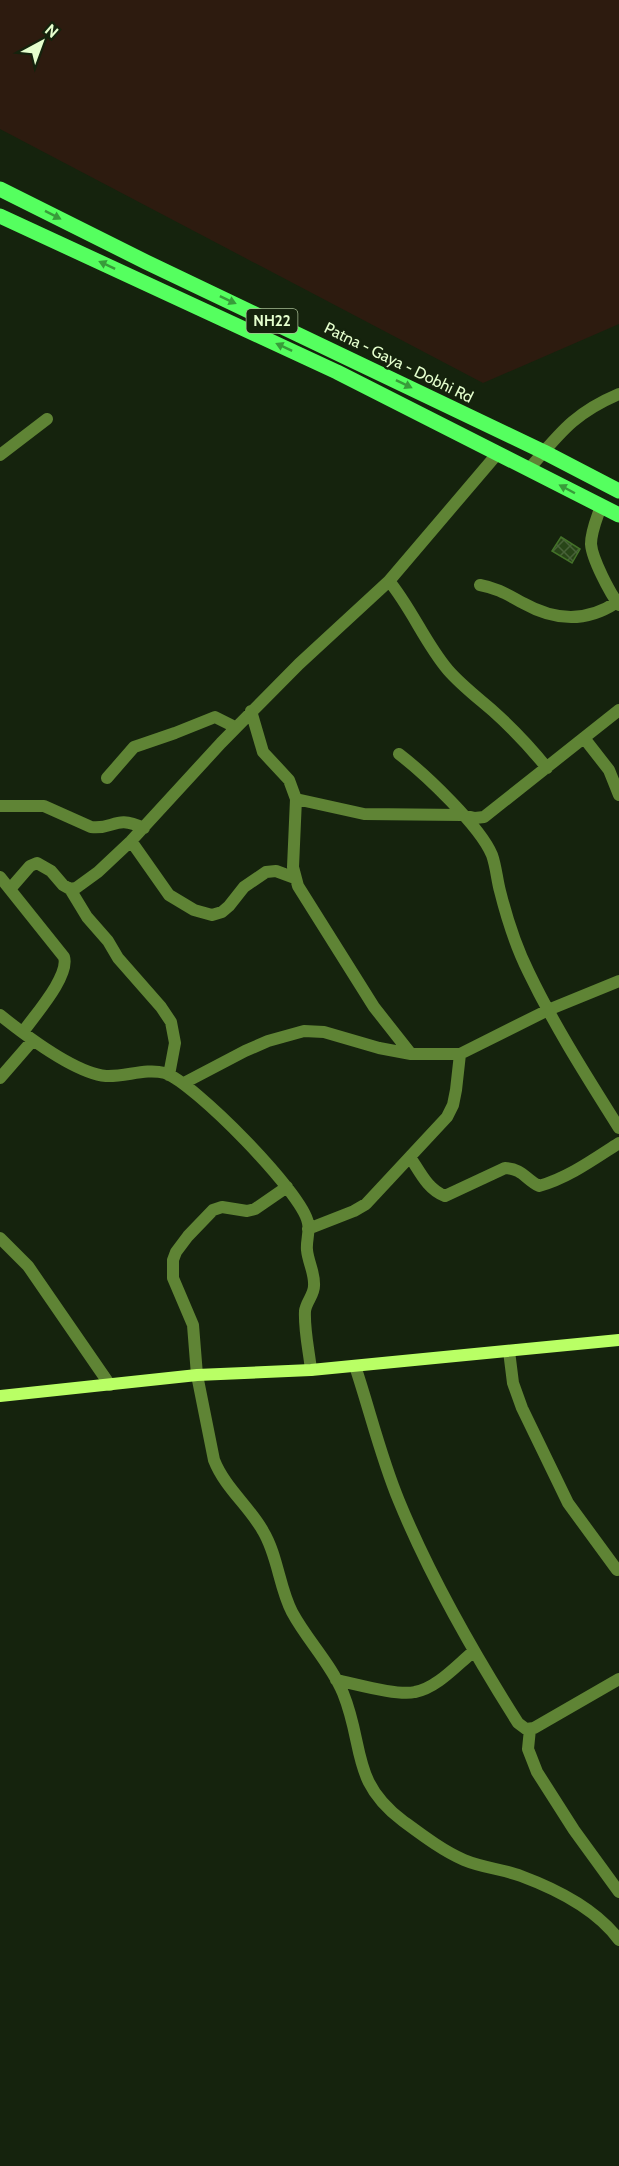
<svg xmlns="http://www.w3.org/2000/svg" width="619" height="2166" font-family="Cabin,sans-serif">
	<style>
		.green { fill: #2d1b0f }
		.building { fill: url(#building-cross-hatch); stroke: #447229; stroke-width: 1.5 }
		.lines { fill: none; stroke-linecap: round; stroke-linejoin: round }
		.street { stroke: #5f8435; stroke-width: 12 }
		.secondary { stroke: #b9ff65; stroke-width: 12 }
		.primary { stroke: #55ff5f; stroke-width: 15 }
		.oneway { fill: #389c3a }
		.labels { text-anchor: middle; stroke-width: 4.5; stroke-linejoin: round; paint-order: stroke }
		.shield { fill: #15230d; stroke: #a7bd94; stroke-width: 1.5 }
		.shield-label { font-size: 15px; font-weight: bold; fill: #e5ffce }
		.street-label { font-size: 16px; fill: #e5ffce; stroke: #15230d }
	</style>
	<defs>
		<pattern id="building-cross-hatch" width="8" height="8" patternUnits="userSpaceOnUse" patternTransform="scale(1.5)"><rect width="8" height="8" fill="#284518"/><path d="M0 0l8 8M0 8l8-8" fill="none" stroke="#476138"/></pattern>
	</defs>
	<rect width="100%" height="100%" fill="#15230d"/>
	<!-- green -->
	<path class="green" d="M 0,0 L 619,0 L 619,324 L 483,383 L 0,129 Z"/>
	<!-- building -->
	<path class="building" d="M 561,537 L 580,549 L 572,563 L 552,551 Z"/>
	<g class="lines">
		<!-- street -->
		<path class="street" d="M 0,455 L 47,419
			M 529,469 C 560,433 574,413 619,394
			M 601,506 C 597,518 591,531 591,544 C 592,559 610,593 619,605
			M 389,581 C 412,609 425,643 448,670 C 461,685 478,698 493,711 C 512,728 531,748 547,768
			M 480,585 C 497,588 508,595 523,603 C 555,621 586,623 617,602
			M 251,711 L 263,752 L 289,780 L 296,799 L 293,867 L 298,886 L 374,1007 L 411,1054
			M 584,738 L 609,770 L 619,795
			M 399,754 C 425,774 480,826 492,855 C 496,866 497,880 500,891 C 507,919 516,947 529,973 C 555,1027 587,1077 619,1128
			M 107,778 L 134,747 L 140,745 L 175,733 L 215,717 L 235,727
			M 296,799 L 364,814 L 462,815 L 475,818 L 484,817 L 619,710
			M 0,806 L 44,806 L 91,827 C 115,830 114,814 144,828
			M 131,841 L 169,895 L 194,910 L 212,915 L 222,912 L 229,906 L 244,887 L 266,872 L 276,871 L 295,878
			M 0,877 L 64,957 C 70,976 34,1016 23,1032
			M 10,889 L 30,866 L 37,863 L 51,871 L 63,885 L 70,889 L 76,888 L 98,872 L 131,841 L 221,743 L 299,664 L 389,581 L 498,453
			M 70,889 L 87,917 L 108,941 L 118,958 L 161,1007 L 171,1022 L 175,1043 L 169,1075
			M 0,1015 C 25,1035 74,1073 106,1076 C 126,1077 145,1068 165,1073 C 193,1082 303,1193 308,1223 C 310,1232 306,1241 307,1250 C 308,1262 315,1273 314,1286 C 314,1295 306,1302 305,1311 C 304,1330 309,1351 311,1370
			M 0,1078 L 33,1040
			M 184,1083 L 245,1051 L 268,1041 L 304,1031 L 324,1032 L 379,1048 L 411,1054 L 460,1054 L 548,1010 L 619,981
			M 410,1157 C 420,1172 428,1190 445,1196 L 505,1168 C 523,1169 525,1179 539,1186 C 568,1178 594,1159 619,1143
			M 287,1187 L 255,1209 L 247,1211 L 222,1207 L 213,1210 L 188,1236 L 176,1252 L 173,1260 L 173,1278 L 193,1325 L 197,1375 L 214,1460 C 225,1488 249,1506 263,1531 C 278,1556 279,1587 292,1612 C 307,1640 331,1664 343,1693 C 365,1747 350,1781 403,1821 C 422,1835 443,1851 464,1860 C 483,1868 503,1869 521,1876 C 556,1889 597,1910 619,1940
			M 308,1229 L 354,1211 L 366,1204 L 447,1117 L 453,1105 L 456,1090 L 460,1054
			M 0,1238 L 28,1266 L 110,1385
			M 509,1351 L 513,1383 L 522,1408 L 568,1503 L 617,1570
			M 355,1366 C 370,1411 381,1458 399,1501 C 431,1579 473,1652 518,1723 L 526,1729 L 534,1728 L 619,1679
			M 336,1680 C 356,1684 397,1696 415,1692 C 437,1688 457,1665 473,1652
			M 530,1729 L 528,1749 L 537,1772 L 574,1830 L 619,1892"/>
		<!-- secondary -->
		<path class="secondary" d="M 0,1396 L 197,1375 L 311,1370 L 619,1340"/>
		<!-- primary -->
		<path class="primary" d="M 0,189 L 146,262 L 544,452 L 619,491
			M 0,216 L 337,372 L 619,515"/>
	</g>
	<!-- one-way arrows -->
	<defs><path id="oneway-solid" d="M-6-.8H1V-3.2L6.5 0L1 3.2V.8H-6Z" transform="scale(1.5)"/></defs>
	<g class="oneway">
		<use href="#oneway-solid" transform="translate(53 215) rotate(27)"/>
		<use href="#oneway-solid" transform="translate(107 265) rotate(-155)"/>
		<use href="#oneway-solid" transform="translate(228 300) rotate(25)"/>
		<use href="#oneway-solid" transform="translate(284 347) rotate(-155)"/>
		<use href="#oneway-solid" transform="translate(404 384) rotate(26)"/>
		<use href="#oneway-solid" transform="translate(567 489) rotate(-152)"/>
	</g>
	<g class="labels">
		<!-- shield labels -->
		<rect class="shield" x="246.5" y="309" width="51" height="24" rx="4.5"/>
		<g class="shield-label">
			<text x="272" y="326">NH22</text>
		</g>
		<!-- street labels -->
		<g class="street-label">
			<text transform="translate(399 362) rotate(26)" y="6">Patna - Gaya - Dobhi Rd</text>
		</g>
	</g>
	<!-- north arrow -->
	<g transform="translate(42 42) rotate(41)" stroke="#15230d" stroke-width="4.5" paint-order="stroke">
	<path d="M0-4.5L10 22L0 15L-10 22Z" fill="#e5ffce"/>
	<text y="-9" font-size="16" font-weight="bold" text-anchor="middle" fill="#e5ffce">N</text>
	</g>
</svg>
